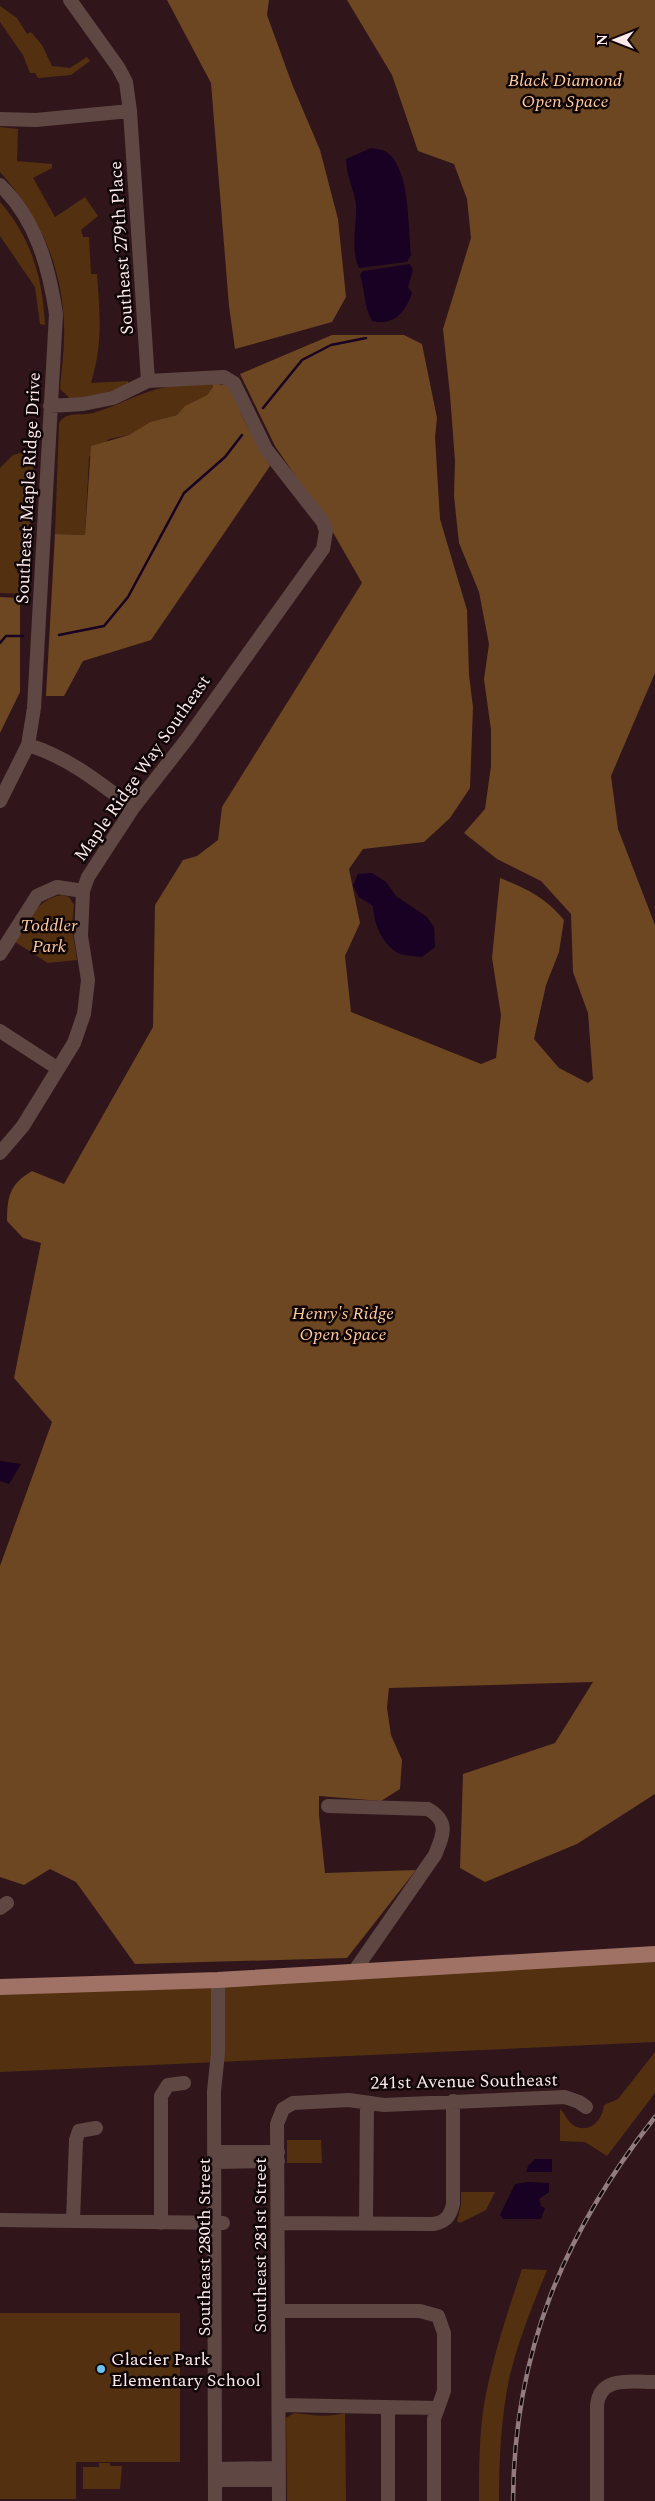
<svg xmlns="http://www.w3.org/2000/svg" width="655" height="2501" font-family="Spectral,serif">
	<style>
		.green { fill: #533110 }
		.forest { fill: #6d4622 }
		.water { fill: #180122 }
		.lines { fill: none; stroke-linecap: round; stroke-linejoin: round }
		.stream { stroke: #180122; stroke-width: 2.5 }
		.minor { stroke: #5f4843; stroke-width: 14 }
		.major { stroke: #a07165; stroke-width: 16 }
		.rail-casing { stroke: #927c80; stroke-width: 4.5 }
		.rail { stroke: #100607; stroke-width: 2.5; stroke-dasharray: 8; stroke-linecap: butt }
		.poi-dot { fill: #6cc3f2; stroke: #100607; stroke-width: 2 }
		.labels { text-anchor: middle; stroke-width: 5; stroke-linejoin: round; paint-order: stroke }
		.park-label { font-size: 18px; font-style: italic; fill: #ffca9e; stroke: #100607 }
		.street-label { font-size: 18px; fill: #fce9ec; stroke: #100607 }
		.poi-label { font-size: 18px; fill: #fce9ec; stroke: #100607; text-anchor: start }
	</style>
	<rect width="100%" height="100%" fill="#30161b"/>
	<!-- green -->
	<path class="green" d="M 0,6 L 17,18 L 27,34 L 31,32 L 42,45 L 52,66 L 70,68 L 87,57 L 90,61 L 71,75 L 38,78 L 35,73 L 30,73 L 23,55 L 0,22 Z
		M 0,127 L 18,129 L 17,161 L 52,164 L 52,168 L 33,178 L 55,217 L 85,197 L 98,216 L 81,230 L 83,237 L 89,237 L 91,274 L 97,274 C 100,316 103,342 91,383 L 128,381 L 128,385 L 100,395 L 71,399 L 60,389 C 62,367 65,345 64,324 C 62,265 39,215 0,172 Z
		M 0,202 C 31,237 43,279 45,325 L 40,324 L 35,287 L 0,236 Z
		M 213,383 L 213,387 L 207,395 L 186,406 L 177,415 L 150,422 L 129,435 L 109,439 L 89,457 L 85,535 L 55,534 L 59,424 C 64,411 81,416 93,413 C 118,406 140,392 166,387 C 181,384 198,384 213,383 Z
		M 35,449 L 26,594 L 0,593 L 0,468 L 13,455 Z
		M 63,895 L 69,897 L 74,905 L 72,927 L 77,960 L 48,963 L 15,942 C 28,921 37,898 63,895 Z
		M 655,1961 L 655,2042 L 0,2072 L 0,1991 Z
		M 655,2052 L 655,2093 L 607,2156 L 585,2142 L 560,2141 L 560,2109 C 565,2113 567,2121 573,2125 C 589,2135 603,2120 604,2105 L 618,2099 Z
		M 287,2140 L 321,2140 L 322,2163 L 287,2163 Z
		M 461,2192 L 495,2192 L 486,2210 L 460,2223 L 457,2221 L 461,2205 Z
		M 522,2269 L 547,2270 C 533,2304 519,2339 510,2375 C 501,2415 499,2460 499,2501 L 479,2501 C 479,2469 479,2437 484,2405 C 492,2359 507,2314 522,2269 Z
		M 0,2313 L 180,2313 L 180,2462 L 76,2462 L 76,2499 L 0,2499 Z
		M 294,2413 C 313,2415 326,2418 345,2413 L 346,2501 L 287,2501 L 286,2418 Z
		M 99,2463 L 110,2463 L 110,2466 L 122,2466 L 120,2489 L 83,2489 L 83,2467 L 99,2467 Z"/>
	<!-- forest -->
	<path class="forest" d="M 167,0 L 269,0 L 267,15 L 292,84 L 320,150 L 338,219 L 346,297 L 332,322 L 235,349 L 229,306 L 211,83 Z
		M 347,0 L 655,0 L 655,673 L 611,776 L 618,829 L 655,925 L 655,1794 L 577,1844 L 485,1882 L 460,1868 L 463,1774 L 555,1743 L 593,1682 L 389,1688 L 387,1708 L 391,1735 L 402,1760 L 400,1789 L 381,1801 L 319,1796 L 319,1815 L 325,1873 L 416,1870 L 347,1958 L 135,1964 L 76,1882 L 50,1869 L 24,1885 L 0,1877 L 0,1566 L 52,1422 L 14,1378 L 41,1243 L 23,1238 L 7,1221 C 7,1196 10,1184 32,1171 L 64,1184 L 153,1027 L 155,905 L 183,860 L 197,856 L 218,840 L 222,807 L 362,583 L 327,522 L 275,446 L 240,374 L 332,335 L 404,335 L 422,344 L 437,418 L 435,437 L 440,519 L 467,610 L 469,675 L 473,707 L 470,788 L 450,818 L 424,842 L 363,849 L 349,869 L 360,923 L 345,956 L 351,1012 L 481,1064 L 496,1058 L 501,1015 L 492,958 L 500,878 C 527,889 545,897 564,920 L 559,952 L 546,985 L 534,1039 L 559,1068 L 588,1083 L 593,1079 L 588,1013 L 573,972 L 571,914 L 541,881 L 497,859 L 464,833 L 485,809 L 491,766 L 491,730 L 484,679 L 489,644 L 479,592 L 459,543 L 454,496 L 455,461 L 450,395 L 443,329 L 471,238 L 467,199 L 454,164 L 418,151 L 392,75 Z
		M 213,383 L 229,386 L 246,424 L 270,466 L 151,640 L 83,661 L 64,696 L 46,696 L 55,534 L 85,535 L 91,446 L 129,435 L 150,422 L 177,415 L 185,406 L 207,395 L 213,387 Z
		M 0,597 L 20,598 L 20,692 L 0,733 Z"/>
	<!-- water -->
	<path class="water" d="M 371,148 C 378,149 387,150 392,157 C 410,178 408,228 411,255 L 407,262 L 359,268 C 350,249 357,225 356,205 C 354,189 346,175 346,159 Z
		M 410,264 L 413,270 L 408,287 L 412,293 C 405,313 394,326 372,321 C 364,307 365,290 360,275 L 363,271 Z
		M 372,873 L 386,882 L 396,896 L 427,917 L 434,927 L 435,947 L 422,957 C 415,956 404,956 398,953 C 381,943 374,923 373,906 L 359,897 L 353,886 L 358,874 Z
		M 0,1461 L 21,1464 L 9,1484 L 0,1481 Z
		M 535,2159 L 552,2159 L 552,2172 L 526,2172 L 528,2166 Z
		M 528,2182 L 549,2183 L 549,2192 L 539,2199 L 541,2206 L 545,2208 L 541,2219 L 503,2219 L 500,2215 L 515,2184 Z"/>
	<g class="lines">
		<!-- stream -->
		<path class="stream" d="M 263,408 L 302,360 L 331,345 L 366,338
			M 59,635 L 104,626 L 128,597 L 184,493 L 225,457 L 242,435
			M 0,643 L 6,636 L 23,636"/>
		<!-- minor -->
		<path class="minor" d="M 70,0 L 118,67 L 126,82 L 130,111 L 148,381
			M 0,119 L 36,120 L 130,111
			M 0,185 C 36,219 49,267 56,314 L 34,708 L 28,745 L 0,801
			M 28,745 C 68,757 100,783 133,808
			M 0,954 L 37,896 L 57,887 L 83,891
			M 0,1031 L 57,1068
			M 0,1153 L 23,1126 L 74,1043 L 84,1014 L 88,980 L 81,936 L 83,891 L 88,877 L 133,808 L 187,739 L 323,549 L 326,531 L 323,522 L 266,449 L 234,383 L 224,377 L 148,381 L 113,398 L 83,404 L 50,406
			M 328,1806 L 428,1809 C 450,1822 443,1835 435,1855 L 353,1973
			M 0,1908 L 7,1903
			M 214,2152 L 278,2152
			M 214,2162 L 278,2161
			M 0,2220 L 223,2223
			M 73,2221 L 76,2140 L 79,2131 L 96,2128
			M 161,2223 L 161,2096 L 168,2085 L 184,2083
			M 279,2223 L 433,2224 C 445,2222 450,2217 453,2204 L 453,2101
			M 366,2224 L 367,2103
			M 279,2311 L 420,2311 L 438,2316 L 444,2333 L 444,2391 L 434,2419 L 434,2501
			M 279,2405 L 437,2408
			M 215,2469 L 279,2468
			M 215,2480 L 279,2480
			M 215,2501 L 214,2091 L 218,2053 L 218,1980
			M 279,2501 L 277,2124 L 283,2109 L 293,2103 L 349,2100 L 384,2105 L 565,2097 L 579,2102 L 586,2107
			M 388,2501 L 388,2407
			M 597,2501 L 597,2406 C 599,2375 633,2382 655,2382"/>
		<!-- major -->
		<path class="major" d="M 0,1987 L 218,1980 L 655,1954"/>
		<defs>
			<path id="rail" d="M 513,2501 C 514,2351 564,2233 655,2117"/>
		</defs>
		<!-- rail casing -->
		<use href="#rail" class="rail-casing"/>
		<!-- rail -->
		<use href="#rail" class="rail"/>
	</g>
	<!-- markers -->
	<circle class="poi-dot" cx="101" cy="2369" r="5"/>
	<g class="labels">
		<!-- park labels -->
		<g class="park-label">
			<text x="565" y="86">Black Diamond<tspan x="565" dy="21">Open Space</tspan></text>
			<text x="49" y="931">Toddler<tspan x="49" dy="21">Park</tspan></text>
			<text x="343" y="1319">Henry's Ridge<tspan x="343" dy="21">Open Space</tspan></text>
		</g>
		<!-- street labels -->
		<g class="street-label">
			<text transform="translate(121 248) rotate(-94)" y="6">Southeast 279th Place</text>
			<text transform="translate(28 488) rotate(-87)" y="6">Southeast Maple Ridge Drive</text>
			<text transform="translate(142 768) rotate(-55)" y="6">Maple Ridge Way Southeast</text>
			<text transform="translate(464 2081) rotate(-1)" y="6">241st Avenue Southeast</text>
			<text transform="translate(260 2245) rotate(-90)" y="6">Southeast 281st Street</text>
			<text transform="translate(204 2247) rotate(-90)" y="6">Southeast 280th Street</text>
		</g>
		<!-- poi labels -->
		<g class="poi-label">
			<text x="111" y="2365">Glacier Park<tspan x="111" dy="21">Elementary School</tspan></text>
		</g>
	</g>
	<!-- north arrow -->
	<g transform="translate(615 40) rotate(270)" stroke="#100607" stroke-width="4" paint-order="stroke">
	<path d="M0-4L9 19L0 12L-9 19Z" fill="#fce9ec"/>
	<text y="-8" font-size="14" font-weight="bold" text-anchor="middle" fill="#fce9ec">N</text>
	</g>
</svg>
